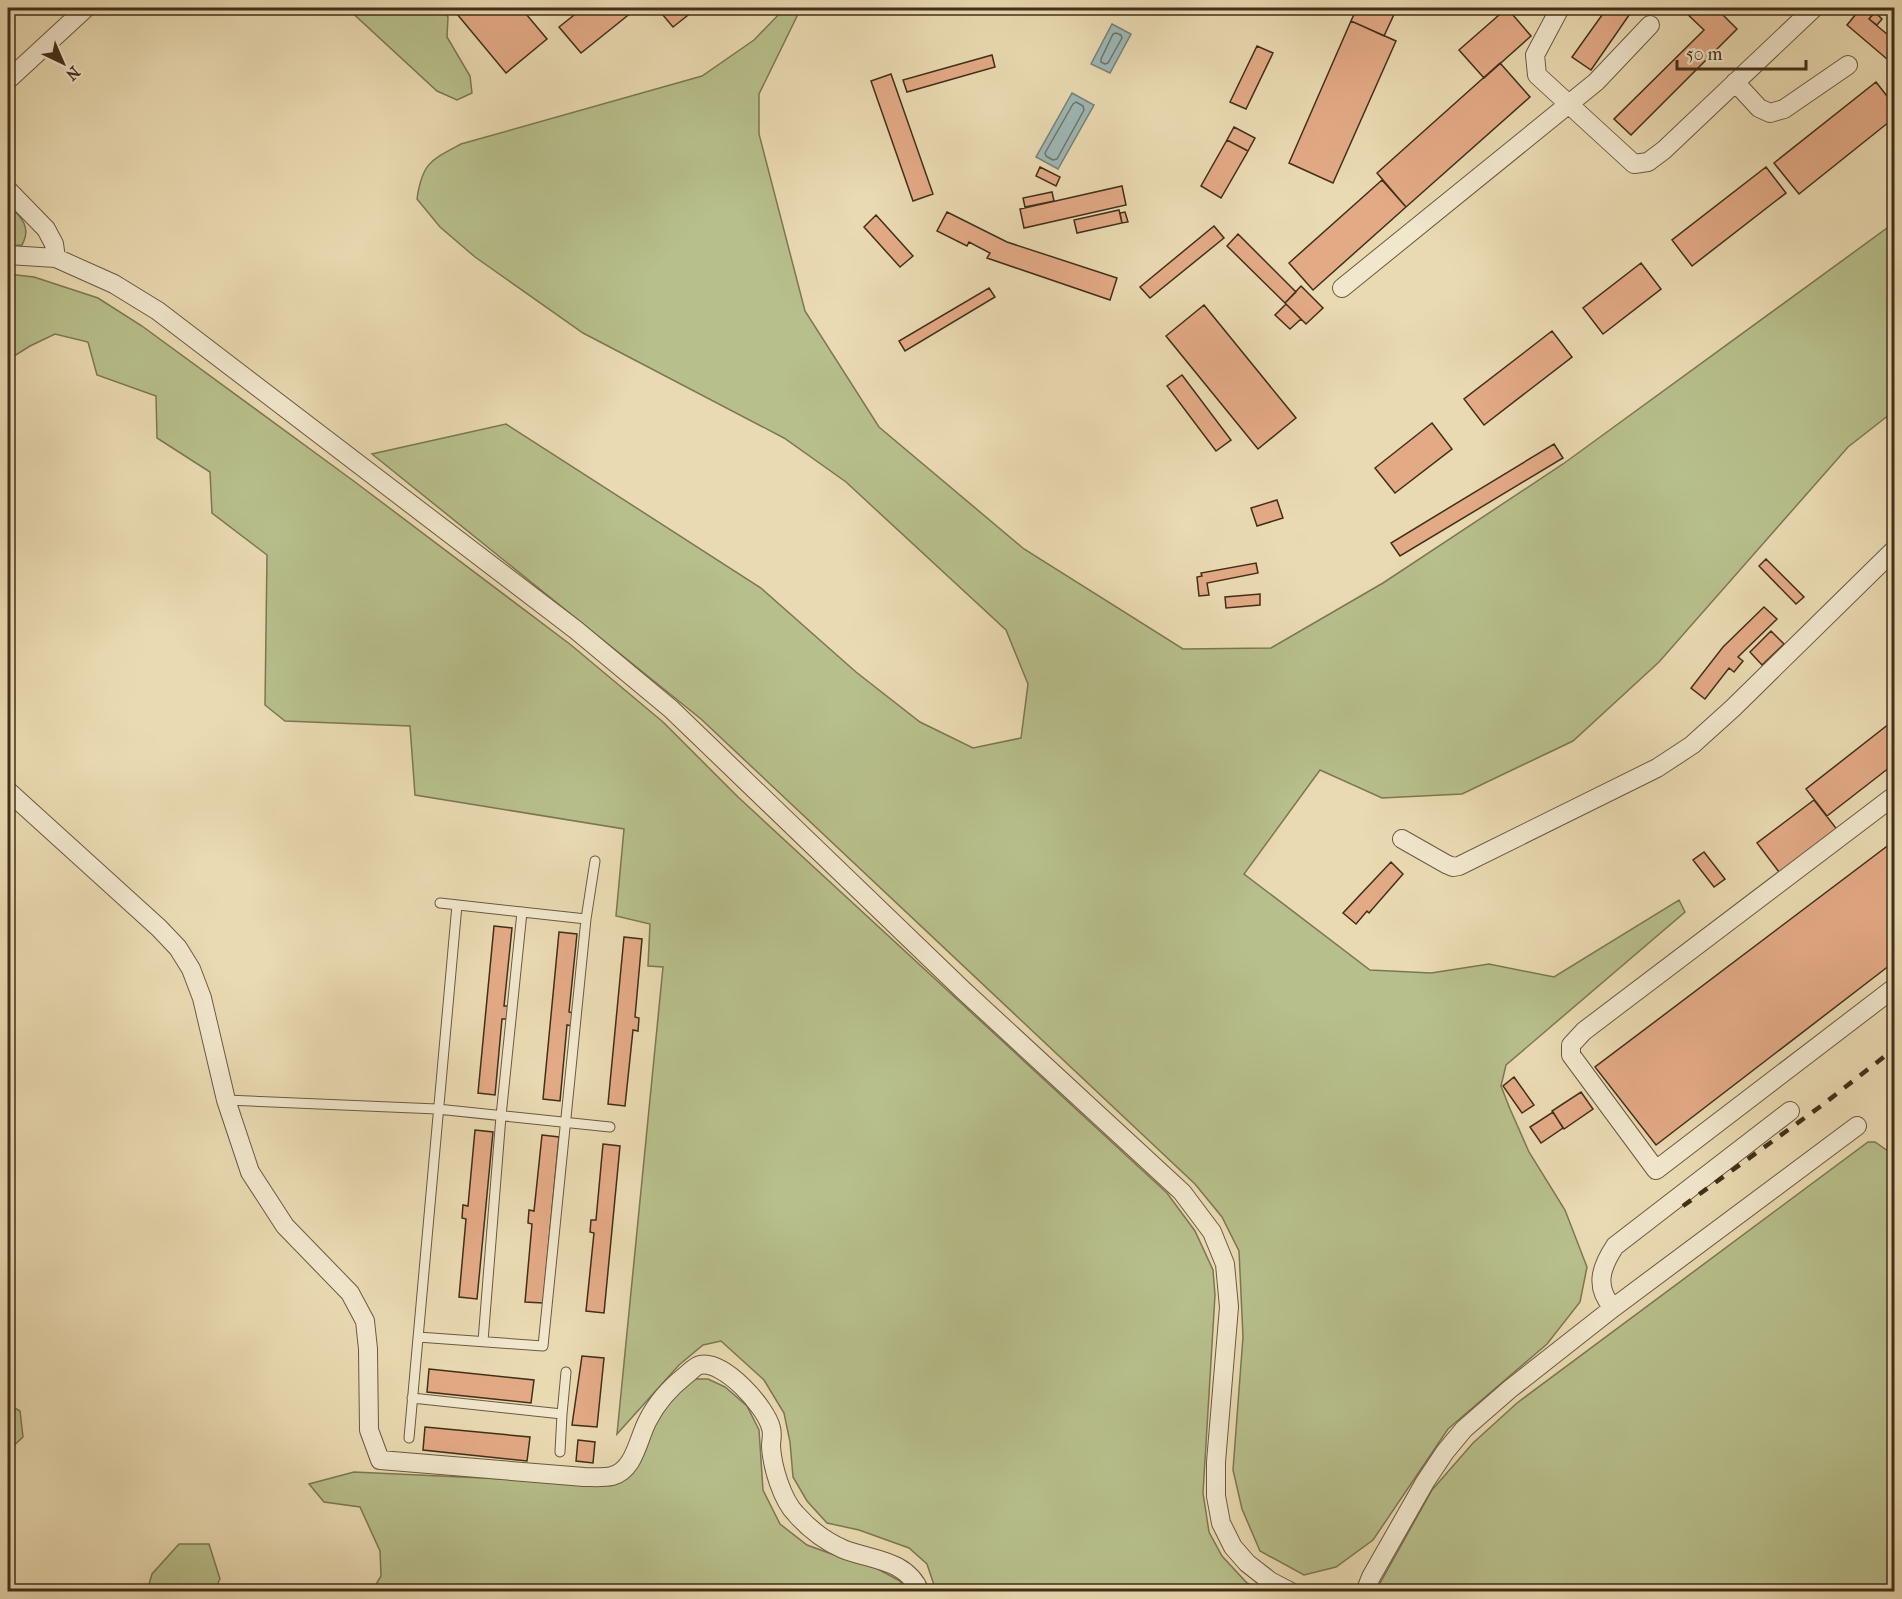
<svg xmlns="http://www.w3.org/2000/svg" width="1902" height="1599" font-family="'IM FELL French Canon',serif">
	<style>
		.green { fill: #b7bf8c; stroke: #7c7752; stroke-width: 1.5 }
		.water { fill: #9db8b7; stroke: #788178; stroke-width: 1.5 }
		.lines { fill: none; stroke-linecap: round; stroke-linejoin: round }
		.shore { stroke: #6f7468; stroke-width: 1.5 }
		.building { fill: #e3aa86; stroke: #412f19; stroke-width: 1.5 }
		.service-casing { stroke: #6b5a3f; stroke-width: 11 }
		.minor-casing { stroke: #6b5a3f; stroke-width: 20 }
		.service { stroke: #f1e7cd; stroke-width: 9 }
		.minor { stroke: #f1e7cd; stroke-width: 18 }
		.rail { stroke: #412f19; stroke-width: 4.5; stroke-dasharray: 10 10; stroke-linecap: butt }
	</style>
	<rect width="100%" height="100%" fill="#eadab2"/>
	<filter id="stains"><feTurbulence type="fractalNoise" baseFrequency=".00333" numOctaves="4"/><feColorMatrix values="0 0 0 0 .2 0 0 0 0 .09 0 0 0 0 .02 0 0 0 .5 -.17"/></filter>
	<radialGradient id="worn" r=".72"><stop offset=".6" stop-color="#630" stop-opacity="0"/><stop offset="1" stop-color="#630" stop-opacity=".3"/></radialGradient>
	<!-- green -->
	<path class="green" d="M 347,8 L 442,8 L 448,17 L 447,37 L 470,76 L 472,93 L 457,100 L 437,91 Z
		M 785,8 L 801,8 L 759,94 L 759,134 L 805,311 L 879,427 L 1024,549 L 1183,649 L 1271,648 L 1383,583 L 1563,464 L 1894,223 L 1894,411 L 1848,447 L 1659,662 L 1573,741 L 1462,794 L 1382,798 L 1320,770 L 1244,874 L 1370,970 L 1431,973 L 1489,964 L 1554,977 L 1679,900 L 1685,912 L 1506,1065 L 1501,1086 L 1510,1109 L 1529,1152 L 1565,1210 L 1587,1267 L 1580,1302 L 1547,1344 L 1448,1429 L 1373,1540 L 1336,1567 L 1304,1575 L 1260,1551 L 1242,1509 L 1233,1470 L 1243,1337 L 1239,1251 L 1222,1217 L 1195,1184 L 701,719 L 372,454 L 506,424 L 761,588 L 856,672 L 920,722 L 973,748 L 1021,738 L 1028,684 L 1006,630 L 846,482 L 784,438 L 583,333 L 475,257 L 440,227 L 417,199 C 422,163 431,160 461,144 L 702,76 L 754,40 Z
		M 8,204 C 21,217 32,227 22,245 L 8,246 Z
		M 8,274 L 34,277 L 98,298 L 142,326 L 355,482 L 571,645 L 663,722 L 738,797 L 1167,1193 L 1195,1231 L 1213,1270 L 1215,1295 L 1203,1493 L 1209,1532 L 1222,1556 L 1247,1583 L 1267,1591 L 936,1591 L 927,1564 L 909,1548 L 859,1530 L 827,1523 L 807,1501 L 793,1477 L 790,1442 L 784,1413 L 764,1380 L 721,1341 L 703,1345 L 679,1365 L 617,1434 L 663,967 L 648,966 L 650,924 L 616,916 L 624,829 L 415,795 L 410,726 L 285,721 L 265,705 L 267,555 L 212,513 L 210,472 L 157,438 L 156,396 L 97,375 L 88,342 L 55,334 L 30,346 L 8,360 Z
		M 1868,1142 L 1875,1142 L 1888,1151 L 1894,1150 L 1894,1591 L 1378,1591 L 1379,1585 L 1432,1490 L 1473,1443 L 1517,1403 Z
		M 691,1379 L 708,1379 L 725,1387 L 747,1406 L 759,1430 L 763,1490 L 780,1524 L 807,1545 L 851,1561 L 876,1568 L 900,1581 L 907,1591 L 372,1591 L 381,1576 L 380,1551 L 360,1507 L 324,1502 L 309,1484 L 354,1472 L 591,1483 L 617,1480 L 677,1390 Z
		M 8,1404 L 20,1411 L 23,1437 L 8,1451 Z
		M 179,1544 L 209,1544 L 220,1579 L 214,1591 L 147,1591 L 152,1574 Z"/>
	<!-- water -->
	<path class="water" d="M 1112,24 L 1131,34 L 1110,73 L 1091,64 Z
		M 1072,93 L 1094,105 L 1058,169 L 1036,157 Z"/>
	<g class="lines">
		<!-- shore -->
		<path class="shore" d="M 1116,33 L 1121,35 L 1122,38 L 1108,63 L 1105,64 L 1101,62 L 1101,59 L 1113,34 Z
			M 1076,102 L 1083,106 L 1084,110 L 1057,159 L 1053,160 L 1046,156 L 1045,153 L 1073,104 Z"/>
	</g>
	<!-- building -->
	<path class="building" d="M 452,8 L 521,8 L 547,39 L 506,73 Z
		M 583,8 L 637,8 L 581,53 L 559,27 Z
		M 657,8 L 697,8 L 673,27 Z
		M 1357,8 L 1397,8 L 1384,36 L 1351,21 Z
		M 1507,8 L 1531,36 L 1484,78 L 1459,50 Z
		M 1607,8 L 1634,8 L 1591,70 L 1572,57 Z
		M 1681,8 L 1716,8 L 1737,29 L 1631,135 L 1614,119 L 1704,30 Z
		M 1861,8 L 1874,8 L 1877,10 L 1869,19 L 1894,40 L 1894,65 L 1847,25 Z
		M 1875,12 L 1882,19 L 1877,25 L 1869,19 Z
		M 1351,21 L 1396,41 L 1333,183 L 1289,163 Z
		M 1257,46 L 1273,53 L 1246,109 L 1230,102 Z
		M 992,55 L 995,67 L 907,92 L 903,80 Z
		M 1500,63 L 1530,97 L 1406,207 L 1377,173 Z
		M 891,74 L 933,194 L 913,201 L 871,81 Z
		M 1876,82 L 1894,105 L 1894,118 L 1799,194 L 1774,163 Z
		M 1234,127 L 1255,138 L 1248,151 L 1227,140 Z
		M 1227,140 L 1248,151 L 1221,198 L 1201,186 Z
		M 1040,167 L 1060,177 L 1056,186 L 1036,176 Z
		M 1766,167 L 1786,193 L 1692,266 L 1672,240 Z
		M 1382,180 L 1406,207 L 1313,290 L 1289,263 Z
		M 1122,186 L 1126,205 L 1024,228 L 1020,209 Z
		M 1052,192 L 1054,201 L 1025,207 L 1023,198 Z
		M 1119,210 L 1122,223 L 1077,233 L 1074,220 Z
		M 947,212 L 1007,242 L 1117,278 L 1110,300 L 987,258 L 990,253 L 969,242 L 967,246 L 937,231 Z
		M 1125,212 L 1128,222 L 1122,223 L 1120,213 Z
		M 876,215 L 913,256 L 900,267 L 864,227 Z
		M 1214,226 L 1224,238 L 1150,298 L 1140,287 Z
		M 1238,234 L 1296,292 L 1285,303 L 1227,246 Z
		M 1641,263 L 1661,289 L 1603,334 L 1583,308 Z
		M 1301,286 L 1323,308 L 1306,324 L 1285,303 Z
		M 989,288 L 995,297 L 905,351 L 899,341 Z
		M 1286,304 L 1301,319 L 1290,329 L 1275,315 Z
		M 1204,305 L 1296,418 L 1258,449 L 1166,336 Z
		M 1552,331 L 1572,357 L 1484,425 L 1464,399 Z
		M 1182,375 L 1231,440 L 1216,451 L 1167,386 Z
		M 1432,423 L 1452,449 L 1395,493 L 1375,468 Z
		M 1554,444 L 1563,458 L 1400,556 L 1391,543 Z
		M 1277,500 L 1283,518 L 1257,526 L 1251,508 Z
		M 1766,559 L 1804,597 L 1796,604 L 1759,566 Z
		M 1256,563 L 1258,573 L 1207,583 L 1209,595 L 1199,596 L 1197,577 L 1202,576 L 1201,573 Z
		M 1260,594 L 1260,605 L 1226,608 L 1225,597 Z
		M 1764,607 L 1777,619 L 1738,657 L 1743,661 L 1734,672 L 1729,668 L 1705,699 L 1691,688 L 1723,647 Z
		M 1771,631 L 1784,644 L 1762,665 L 1750,652 Z
		M 1894,720 L 1894,764 L 1827,816 L 1806,789 Z
		M 1814,800 L 1839,832 L 1782,876 L 1757,843 Z
		M 1894,841 L 1894,962 L 1656,1145 L 1595,1067 Z
		M 1704,852 L 1725,879 L 1714,887 L 1693,860 Z
		M 1391,862 L 1403,874 L 1369,913 L 1367,911 L 1356,924 L 1343,913 Z
		M 494,926 L 512,928 L 504,1006 L 509,1006 L 508,1019 L 502,1019 L 495,1095 L 478,1093 Z
		M 559,932 L 577,934 L 569,1012 L 573,1013 L 572,1026 L 567,1025 L 560,1101 L 543,1099 Z
		M 624,937 L 642,939 L 635,1017 L 639,1018 L 638,1031 L 633,1030 L 625,1106 L 608,1104 Z
		M 1514,1077 L 1534,1105 L 1522,1113 L 1503,1086 Z
		M 1581,1092 L 1593,1109 L 1564,1129 L 1552,1111 Z
		M 1553,1112 L 1563,1128 L 1541,1143 L 1530,1127 Z
		M 475,1130 L 493,1132 L 477,1299 L 459,1297 L 466,1219 L 462,1218 L 463,1205 L 468,1206 Z
		M 542,1135 L 559,1137 L 543,1303 L 525,1302 L 532,1224 L 528,1223 L 529,1210 L 534,1211 Z
		M 603,1144 L 620,1146 L 604,1313 L 586,1311 L 594,1233 L 590,1232 L 591,1220 L 596,1220 Z
		M 582,1356 L 604,1358 L 597,1427 L 572,1425 Z
		M 429,1369 L 534,1380 L 531,1403 L 427,1392 Z
		M 425,1427 L 530,1437 L 527,1461 L 423,1450 Z
		M 578,1440 L 595,1442 L 593,1463 L 576,1461 Z"/>
	<g class="lines">
		<defs>
			<path id="service" d="M 440,903 L 586,919
				M 226,1100 L 437,1109 L 610,1127
				M 418,1337 L 543,1346 L 586,919 L 595,861
				M 483,1341 L 501,1116 L 522,912
				M 412,1398 L 562,1414 L 566,1372
				M 409,1438 L 457,905
				M 560,1452 L 562,1414"/>
			<path id="minor" d="M 1560,8 L 1535,55 L 1537,75 L 1634,164 L 1648,162 L 1664,150 L 1814,8
				M 8,80 L 86,8
				M 1735,82 L 1759,108 L 1770,113 L 1784,109 L 1848,65
				M 8,190 L 46,229 L 54,244 L 56,258
				M 8,255 L 56,258 L 114,284 L 158,311 L 576,630 L 671,709 L 964,991 L 1182,1192 L 1212,1232 L 1225,1264 L 1229,1307 L 1216,1462 L 1216,1496 L 1221,1523 L 1233,1547 L 1247,1563 L 1270,1581 L 1291,1592
				M 1342,288 L 1596,82 L 1650,25
				M 8,791 L 159,928 L 178,948 L 191,969 L 202,998 L 226,1100 L 250,1172 L 285,1226 L 350,1293 L 365,1321 L 368,1349 L 369,1430 L 380,1460 L 584,1477 C 593,1477 603,1478 612,1476 C 635,1470 638,1438 648,1420 C 656,1404 671,1387 686,1375 C 690,1372 695,1366 700,1365 C 724,1360 766,1407 771,1428 C 773,1434 771,1441 771,1446 C 772,1466 782,1500 796,1514 C 809,1529 825,1541 843,1549 C 870,1560 907,1559 920,1592
				M 1894,796 L 1584,1031 L 1571,1045 L 1571,1055 L 1656,1170 L 1894,988
				M 1402,839 L 1446,864 L 1453,867 L 1459,866 L 1657,768 L 1692,745 L 1733,708 L 1894,550
				M 1613,1308 C 1594,1287 1601,1267 1615,1246 L 1790,1111
				M 1365,1592 L 1371,1577 L 1425,1482 L 1445,1452 L 1464,1429 L 1510,1389 L 1613,1308 L 1857,1126"/>
		</defs>
		<!-- service casing -->
		<use href="#service" class="service-casing"/>
		<!-- minor casing -->
		<use href="#minor" class="minor-casing"/>
		<!-- service -->
		<use href="#service" class="service"/>
		<!-- minor -->
		<use href="#minor" class="minor"/>
		<!-- rail -->
		<path class="rail" d="M 1683,1206 L 1821,1106 L 1894,1049"/>
	</g>
	<!-- margin -->
	<rect width="1902" height="1599" fill="none" stroke="#eadab2" stroke-width="30"/>
	<rect x="9" y="9" width="1884" height="1581" fill="none" stroke="#412f19" stroke-width="3"/>
	<rect x="15" y="15" width="1872" height="1569" fill="none" stroke="#412f19" stroke-width="1.5"/>
	<!-- north arrow -->
	<g transform="translate(63 63) rotate(136)" stroke="#f1e7cd" stroke-width="4.5" paint-order="stroke">
	<path d="M0-4.5L10 22L0 15L-10 22Z" fill="#412f19"/>
	<text y="-9" font-size="16" font-weight="bold" text-anchor="middle" fill="#412f19">N</text>
	</g>
	<!-- scale -->
	<path d="M1677 60v9h129v-9" fill="none" stroke="#412f19" stroke-width="3"/>
	<text x="1686" y="60" font-size="18" fill="#412f19" stroke="#f1e7cd" stroke-width="4.5" paint-order="stroke">50 m</text>
	<rect width="100%" height="100%" filter="url(#stains)"/>
	<rect width="100%" height="100%" fill="url(#worn)"/>
</svg>
